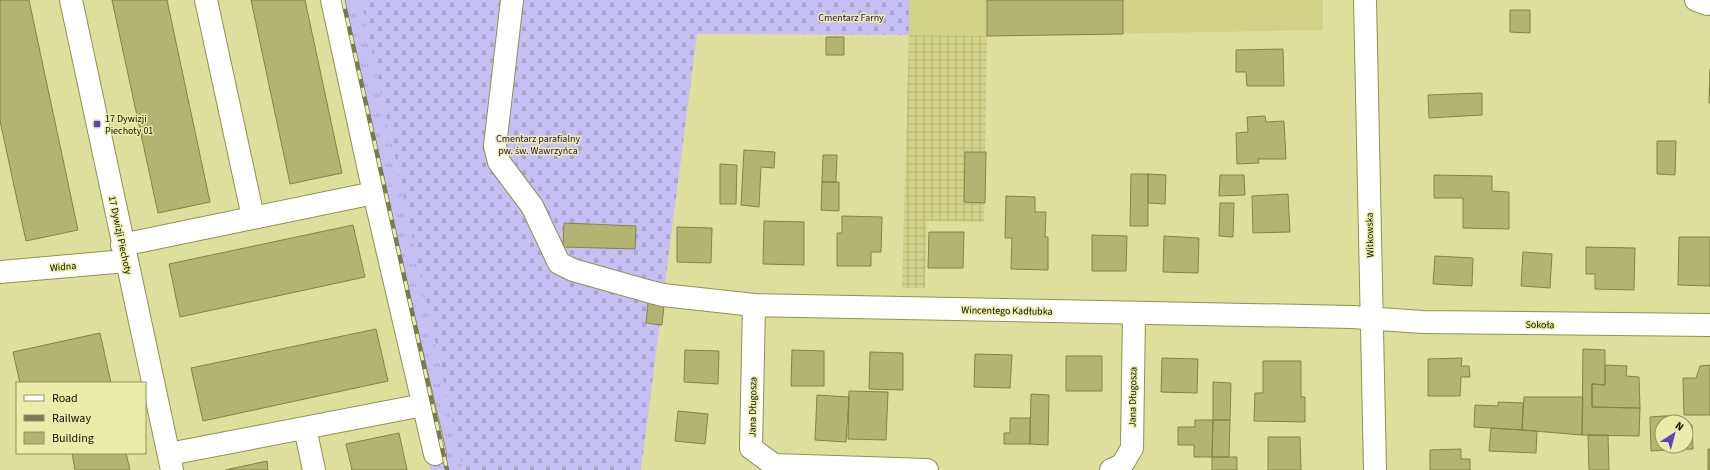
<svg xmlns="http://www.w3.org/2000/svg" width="1710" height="470" font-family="'Source Sans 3',sans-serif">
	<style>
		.built { fill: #d1d488 }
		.industrial { fill: url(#industrial-grid) }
		.grass { fill: url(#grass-tufts) }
		.cemetery { fill: url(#cemetery-stones) }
		.building { fill: #b2b472; stroke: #838444 }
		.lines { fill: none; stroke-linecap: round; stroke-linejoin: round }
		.minor-casing { stroke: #909251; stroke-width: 24 }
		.minor { stroke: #fff; stroke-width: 22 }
		.rail-casing { stroke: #797a50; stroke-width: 4.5 }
		.rail { stroke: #eaeda9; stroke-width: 3; stroke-dasharray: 9; stroke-linecap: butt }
		.poi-dot { fill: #6141b9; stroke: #eaeda9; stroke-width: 1.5 }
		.labels { text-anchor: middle; stroke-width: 3; stroke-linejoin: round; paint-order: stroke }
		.park-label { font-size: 10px; fill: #2f096c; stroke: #eaeda9 }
		.poi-label { font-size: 10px; fill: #0f0f00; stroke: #eaeda9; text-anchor: start }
		.street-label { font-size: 10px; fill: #0f0f00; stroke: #eaeda9 }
	</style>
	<defs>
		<pattern id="industrial-grid" width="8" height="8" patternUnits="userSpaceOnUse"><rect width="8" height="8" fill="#d1d488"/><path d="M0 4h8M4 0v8" fill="none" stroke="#b2b574"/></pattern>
		<pattern id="grass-tufts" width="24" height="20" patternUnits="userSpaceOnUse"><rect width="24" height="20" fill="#c6bff4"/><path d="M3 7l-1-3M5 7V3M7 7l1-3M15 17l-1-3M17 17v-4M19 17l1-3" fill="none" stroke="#a9a3cf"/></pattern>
		<pattern id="cemetery-stones" width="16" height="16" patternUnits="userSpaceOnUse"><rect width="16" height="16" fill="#c6bff4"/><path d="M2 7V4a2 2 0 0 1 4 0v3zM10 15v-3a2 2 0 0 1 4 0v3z" fill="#a9a3cf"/></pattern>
	</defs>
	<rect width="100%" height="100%" fill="#dde09c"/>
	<!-- built -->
	<path class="built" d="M 909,0 L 1323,0 L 1323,30 L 987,36 L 909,35 Z"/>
	<!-- industrial -->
	<path class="industrial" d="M 909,35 L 987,36 L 984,222 L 927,221 L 925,288 L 902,288 Z"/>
	<!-- grass -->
	<path class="grass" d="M 332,0 L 361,0 L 463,470 L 431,470 L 419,417 Z"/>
	<!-- cemetery -->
	<path class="cemetery" d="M 361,0 L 909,0 L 909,35 L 697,34 L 641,470 L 463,470 Z"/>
	<!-- building -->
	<path class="building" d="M 0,0 L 29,0 L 78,230 L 26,241 L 0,121 Z
		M 112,0 L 167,0 L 210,202 L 158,213 Z
		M 251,0 L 305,0 L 342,173 L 290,184 Z
		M 987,0 L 1123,0 L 1123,34 L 987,36 Z
		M 1510,10 L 1530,10 L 1530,33 L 1510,32 Z
		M 826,37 L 844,37 L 844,55 L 826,55 Z
		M 1283,49 L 1284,86 L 1247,86 L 1246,72 L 1236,72 L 1236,50 Z
		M 1710,69 L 1710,103 L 1709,103 Z
		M 1482,93 L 1482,115 L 1429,118 L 1428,95 Z
		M 1265,116 L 1266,122 L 1284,121 L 1286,159 L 1258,159 L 1259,163 L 1237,164 L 1236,133 L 1248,132 L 1247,117 Z
		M 1657,141 L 1676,141 L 1675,175 L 1657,174 Z
		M 744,150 L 775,152 L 774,168 L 761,167 L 759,207 L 741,205 Z
		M 965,152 L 986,152 L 985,203 L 964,202 Z
		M 823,155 L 837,155 L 836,182 L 822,182 Z
		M 720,164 L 737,165 L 736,204 L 720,204 Z
		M 1131,174 L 1148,174 L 1148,226 L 1130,226 Z
		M 1148,174 L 1166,175 L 1165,204 L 1148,203 Z
		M 1220,175 L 1244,175 L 1245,195 L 1219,196 Z
		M 1434,175 L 1492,176 L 1492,191 L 1509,192 L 1509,229 L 1463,228 L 1463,198 L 1434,198 Z
		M 822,182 L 839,182 L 839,211 L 821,210 Z
		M 1288,194 L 1290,232 L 1253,233 L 1252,196 Z
		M 1006,196 L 1035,197 L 1035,212 L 1046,212 L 1045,237 L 1048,237 L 1048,270 L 1011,269 L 1012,238 L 1005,238 Z
		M 1220,203 L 1234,203 L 1233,237 L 1219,236 Z
		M 842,216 L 882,217 L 881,252 L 871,252 L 871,266 L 837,266 L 837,233 L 842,233 Z
		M 764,221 L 804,222 L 804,265 L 763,264 Z
		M 564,223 L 636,226 L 635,249 L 563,247 Z
		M 353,225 L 365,277 L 180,317 L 169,264 Z
		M 677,227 L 712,228 L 711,263 L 677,262 Z
		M 929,232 L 964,232 L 963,268 L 928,268 Z
		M 1092,235 L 1127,236 L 1126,271 L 1092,271 Z
		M 1164,236 L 1199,238 L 1198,273 L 1163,272 Z
		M 1679,237 L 1710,237 L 1710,286 L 1678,285 Z
		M 1586,247 L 1635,248 L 1634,290 L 1595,289 L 1595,274 L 1586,274 Z
		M 1523,252 L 1552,254 L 1550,288 L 1521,286 Z
		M 1435,256 L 1473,258 L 1472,286 L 1433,284 Z
		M 648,303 L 664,305 L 662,325 L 646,323 Z
		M 376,329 L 388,381 L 203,421 L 191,368 Z
		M 100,333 L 111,383 L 20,383 L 13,352 Z
		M 1583,349 L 1605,350 L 1605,385 L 1592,384 L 1592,407 L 1640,408 L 1639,436 L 1582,435 Z
		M 685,350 L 719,351 L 718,384 L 684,382 Z
		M 792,350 L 824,351 L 824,386 L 791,386 Z
		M 870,352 L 903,353 L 903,390 L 869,389 Z
		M 975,354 L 1012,355 L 1010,388 L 974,387 Z
		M 1066,356 L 1102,356 L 1102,391 L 1066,391 Z
		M 1162,358 L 1198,359 L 1197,393 L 1161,392 Z
		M 1462,358 L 1461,366 L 1469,366 L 1470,377 L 1461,377 L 1460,396 L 1428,396 L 1428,359 Z
		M 1263,361 L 1301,361 L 1301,397 L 1305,397 L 1305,422 L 1254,421 L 1255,393 L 1263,393 Z
		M 1605,365 L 1627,366 L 1626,376 L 1639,377 L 1640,408 L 1592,407 L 1592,384 L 1605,385 Z
		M 1710,365 L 1710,415 L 1684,415 L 1683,378 L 1696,378 L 1700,366 Z
		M 1213,382 L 1231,383 L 1230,420 L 1213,420 Z
		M 849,391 L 888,392 L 886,440 L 848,439 Z
		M 1031,394 L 1049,395 L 1048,445 L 1030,444 Z
		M 817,395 L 849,397 L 846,442 L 815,440 Z
		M 1524,397 L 1583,397 L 1582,435 L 1522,430 Z
		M 1498,402 L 1523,403 L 1522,430 L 1474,427 L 1475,405 L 1498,406 Z
		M 678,411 L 708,414 L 705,444 L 675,441 Z
		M 1665,416 L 1665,422 L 1662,422 L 1662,446 L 1666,446 L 1666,450 L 1651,451 L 1650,417 Z
		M 1665,416 L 1677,416 L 1677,422 L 1665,422 Z
		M 1010,418 L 1030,418 L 1030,444 L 1004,444 L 1004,433 L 1010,433 Z
		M 1195,420 L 1213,420 L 1212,457 L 1194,457 L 1194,445 L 1178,445 L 1178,427 L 1195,427 Z
		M 1213,420 L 1230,420 L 1229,457 L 1212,457 Z
		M 1686,425 L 1692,425 L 1693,449 L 1666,450 L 1666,446 L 1686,446 Z
		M 1491,428 L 1537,431 L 1536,453 L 1489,451 Z
		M 399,433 L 407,470 L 352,470 L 346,444 Z
		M 1588,435 L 1608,435 L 1609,470 L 1589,470 Z
		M 1268,437 L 1300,437 L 1301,470 L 1268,470 Z
		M 1461,449 L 1461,459 L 1470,459 L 1470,470 L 1430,470 L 1430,450 Z
		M 1708,449 L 1710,449 L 1710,470 L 1708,470 Z
		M 72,453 L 126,453 L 130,470 L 75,470 Z
		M 1212,457 L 1237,457 L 1237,470 L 1212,470 Z
		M 267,461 L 268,470 L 225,470 Z"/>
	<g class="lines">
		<defs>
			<path id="minor" d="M 71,0 L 172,470
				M 206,0 L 253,217
				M 332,0 L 374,193 L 435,454
				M 512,0 L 495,146 L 499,162 L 532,206 L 559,263 L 573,270 L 651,292 L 663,295 L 754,305 L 1352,317 L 1422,322 L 1710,325
				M 1365,0 L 1375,470
				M 1696,0 L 1707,4 L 1708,0
				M 122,245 L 374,193
				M 0,272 L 126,261
				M 754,305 L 751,448 L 774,465 L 927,470
				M 305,428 L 314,470
				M 169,454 L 423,405
				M 1111,470 L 1122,465 L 1132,448 L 1134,313"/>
		</defs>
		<!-- minor casing -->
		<use href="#minor" class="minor-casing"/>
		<!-- minor -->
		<use href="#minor" class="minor"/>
		<defs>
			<path id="rail" d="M 343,0 L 447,470"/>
		</defs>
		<!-- rail casing -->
		<use href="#rail" class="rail-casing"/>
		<!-- rail -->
		<use href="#rail" class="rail"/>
	</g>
	<!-- markers -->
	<rect class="poi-dot" x="93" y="120" width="8" height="8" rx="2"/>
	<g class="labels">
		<!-- park labels -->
		<g class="park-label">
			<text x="851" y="21">Cmentarz Farny</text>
			<text x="538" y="142">Cmentarz parafialny<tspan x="538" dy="12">pw. św. Wawrzyńca</tspan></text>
		</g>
		<!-- poi labels -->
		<g class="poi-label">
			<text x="105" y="122">17 Dywizji<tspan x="105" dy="12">Piechoty 01</tspan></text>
		</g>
		<!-- street labels -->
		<g class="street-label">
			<text transform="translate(121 235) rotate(78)" y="4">17 Dywizji Piechoty</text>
			<text transform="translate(1369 235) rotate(-91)" y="4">Witkowska</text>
			<text transform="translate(63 266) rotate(-5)" y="4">Widna</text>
			<text transform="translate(1007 310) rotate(1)" y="4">Wincentego Kadłubka</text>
			<text transform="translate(1540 324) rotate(1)" y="4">Sokoła</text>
			<text transform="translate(1132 397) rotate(-89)" y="4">Jana Długosza</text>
			<text transform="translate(752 407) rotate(-89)" y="4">Jana Długosza</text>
		</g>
	</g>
	<!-- legend -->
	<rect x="16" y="382" width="130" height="72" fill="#eaeda9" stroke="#929465"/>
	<rect x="24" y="395" width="20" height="6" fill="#ffffff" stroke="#929465"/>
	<text x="52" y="402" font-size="12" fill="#0f0f00">Road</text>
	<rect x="24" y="415" width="20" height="6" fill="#797a50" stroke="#929465"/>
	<text x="52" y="422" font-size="12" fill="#0f0f00">Railway</text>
	<rect x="24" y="432" width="20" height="12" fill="#b2b472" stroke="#929465"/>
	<text x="52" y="442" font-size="12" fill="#0f0f00">Building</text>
	<!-- north arrow -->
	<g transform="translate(1674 434) rotate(36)"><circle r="19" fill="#eaeda9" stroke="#929465"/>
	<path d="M0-3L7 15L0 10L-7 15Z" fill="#6141b9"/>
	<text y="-6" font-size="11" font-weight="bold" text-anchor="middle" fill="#0f0f00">N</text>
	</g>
</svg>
